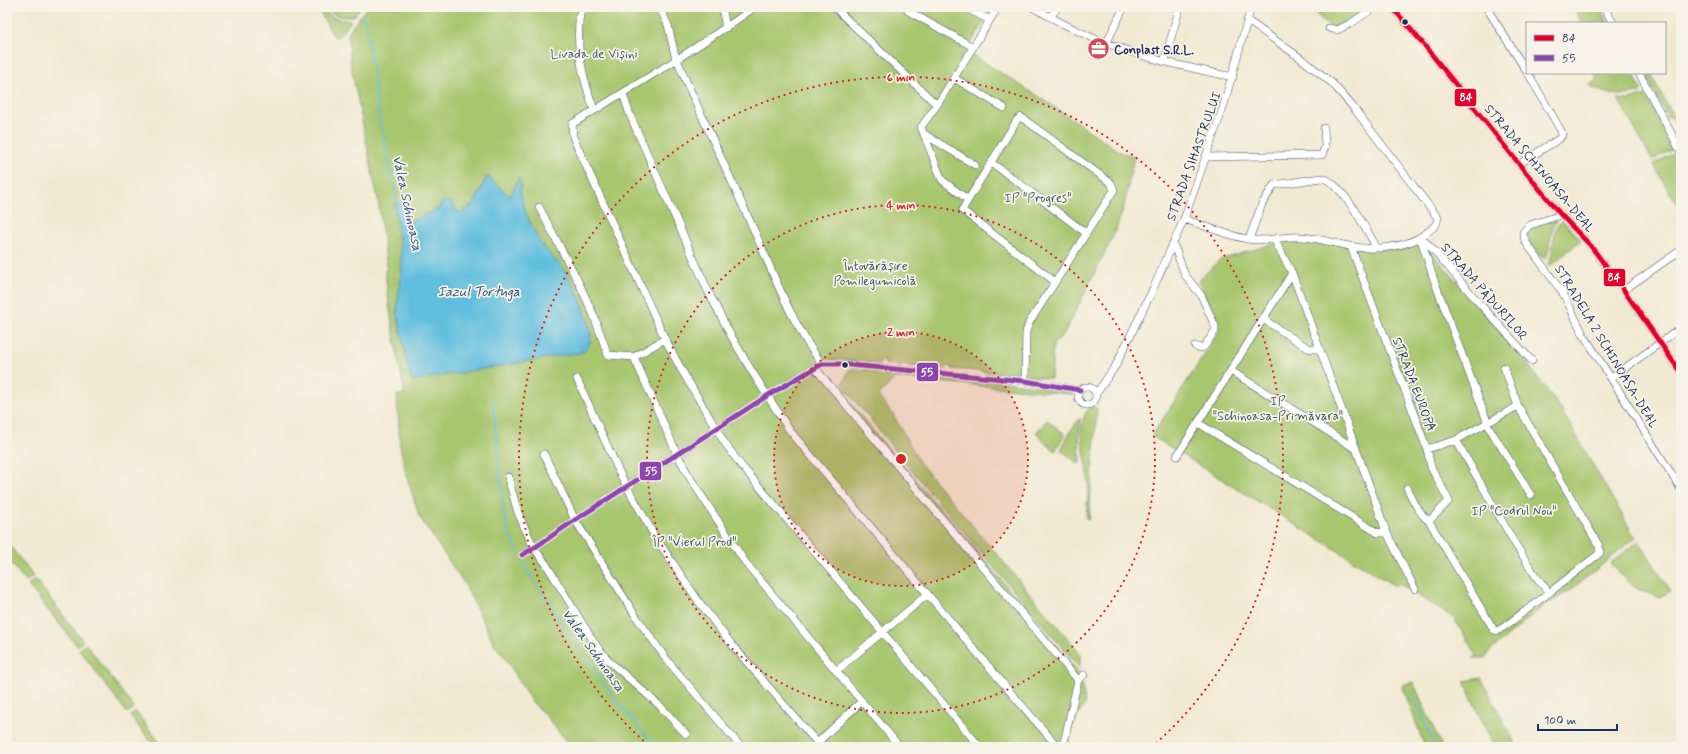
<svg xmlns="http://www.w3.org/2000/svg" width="1688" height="754" font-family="Mynerve,sans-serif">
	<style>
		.green { fill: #a8c66e; stroke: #627a66 }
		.water { fill: #60bede; stroke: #3e769e }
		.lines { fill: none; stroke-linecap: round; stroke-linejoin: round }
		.stream { stroke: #60bede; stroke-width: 1.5 }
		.minor-casing { stroke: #3b4b6f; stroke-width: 8 }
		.minor { stroke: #fff; stroke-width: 7 }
		.bus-1-casing { stroke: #f7f3e8; stroke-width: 8 }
		.bus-2-casing { stroke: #f7f3e8; stroke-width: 8 }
		.bus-1 { stroke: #e4002b; stroke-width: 5 }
		.bus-2 { stroke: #8e44ad; stroke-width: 5 }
		.ring { fill: none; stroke: #d62828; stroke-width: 2; stroke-dasharray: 2 4 }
		.bus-dot { fill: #1b2f5e; stroke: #f7f3e8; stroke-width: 1.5 }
		.labels { text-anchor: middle; stroke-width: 3.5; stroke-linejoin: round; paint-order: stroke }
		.poi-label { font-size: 13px; font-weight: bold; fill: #1b2f5e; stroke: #f7f3e8; text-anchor: start }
		.park-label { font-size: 13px; fill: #3e5562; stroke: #f7f3e8 }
		.street-label { font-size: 13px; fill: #1b2f5e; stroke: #f7f3e8 }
		.water-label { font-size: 14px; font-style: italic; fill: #2c537e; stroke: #f7f3e8 }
		.centre { fill: #d62828; stroke: #f7f3e8; stroke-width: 2 }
		.ring-label { font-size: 12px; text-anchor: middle; font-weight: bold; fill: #d62828; stroke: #f7f3e8; stroke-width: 3.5; stroke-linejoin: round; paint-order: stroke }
		.line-badge { stroke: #f7f3e8; stroke-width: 1.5 }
		.badge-label { font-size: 11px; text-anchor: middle; font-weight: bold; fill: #fff }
	</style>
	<rect width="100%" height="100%" fill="#f7f3e8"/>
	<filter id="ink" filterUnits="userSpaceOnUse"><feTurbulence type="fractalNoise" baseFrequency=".025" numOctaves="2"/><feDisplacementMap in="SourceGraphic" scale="8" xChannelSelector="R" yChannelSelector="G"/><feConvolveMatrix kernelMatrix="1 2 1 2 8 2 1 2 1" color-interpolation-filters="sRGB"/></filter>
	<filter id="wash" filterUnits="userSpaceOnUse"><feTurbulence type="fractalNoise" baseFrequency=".012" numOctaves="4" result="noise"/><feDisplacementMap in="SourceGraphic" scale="16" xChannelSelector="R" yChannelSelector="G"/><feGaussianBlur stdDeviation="0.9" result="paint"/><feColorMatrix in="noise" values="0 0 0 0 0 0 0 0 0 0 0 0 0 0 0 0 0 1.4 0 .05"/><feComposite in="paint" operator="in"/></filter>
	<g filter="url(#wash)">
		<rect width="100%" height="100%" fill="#f2e9d2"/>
		<!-- green -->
		<path class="green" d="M 317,7 L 333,17 L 341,20 L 351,21 L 339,36 L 336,37 L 333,35 Z
			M 324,7 L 361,7 L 355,15 C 344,20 332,15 324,7 Z
			M 367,7 L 994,7 L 966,51 L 1038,96 L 1122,153 L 1134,156 L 1124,206 L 1116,230 L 1065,332 L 1053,345 L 1051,379 L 1023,375 L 1022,373 L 1010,372 L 1009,374 L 952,369 L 950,366 L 947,366 L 946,369 L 885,364 L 885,360 L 881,360 L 880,364 L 824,359 L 817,364 L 825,369 L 842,393 L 911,476 L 949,518 L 1080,674 L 1085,704 L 1072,725 L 1067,747 L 571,747 L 546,716 L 531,701 L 508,662 L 495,645 L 465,585 L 419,516 L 406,473 L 400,446 L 397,395 L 405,394 C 397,353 389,311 385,270 L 387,268 L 378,200 L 351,66 L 348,35 L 350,30 Z
			M 1309,7 L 1373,7 L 1335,28 L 1325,23 Z
			M 1574,7 L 1600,7 L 1608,23 L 1582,23 Z
			M 1594,73 L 1633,73 L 1641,90 L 1640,92 C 1623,98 1604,95 1589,85 L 1597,80 Z
			M 1644,73 L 1650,73 L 1681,130 L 1681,134 L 1672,118 L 1667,116 Z
			M 1645,95 L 1675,145 L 1673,149 L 1652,160 L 1618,99 L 1629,100 Z
			M 1680,153 L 1681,156 L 1681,211 L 1653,164 L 1673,154 Z
			M 1550,220 L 1556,221 L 1553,227 L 1547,256 L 1545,259 C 1533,253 1528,243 1526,230 Z
			M 1562,220 L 1581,240 L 1549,267 L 1556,228 Z
			M 1300,239 L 1388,250 L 1420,244 L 1427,251 L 1429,249 L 1523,358 L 1560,408 L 1633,534 L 1636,537 L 1572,589 L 1536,612 L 1488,653 L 1486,658 L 1473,658 L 1476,655 L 1454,618 L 1398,583 L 1395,586 L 1152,436 L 1220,330 L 1198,281 L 1220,260 L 1279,242 L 1281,240 Z
			M 852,369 L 998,381 L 1072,391 L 1073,394 L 895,378 L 878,396 L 894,416 L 919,462 L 1080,653 L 1080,668 L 907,465 L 848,392 L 843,383 L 849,370 Z
			M 1090,407 L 1097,408 L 1089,520 L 1086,519 C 1087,504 1089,488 1088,473 C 1086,454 1074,423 1090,407 Z
			M 1080,418 L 1079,449 L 1081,460 L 1079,464 L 1061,450 L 1071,430 Z
			M 1047,420 L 1065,434 L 1055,451 L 1036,433 Z
			M 1639,541 L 1670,591 L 1660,597 C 1634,590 1628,584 1611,563 Z
			M 7,542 L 33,576 L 26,582 L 7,558 Z
			M 35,579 L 83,641 L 77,646 L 28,585 Z
			M 86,644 L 134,708 L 127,713 L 79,649 Z
			M 1481,678 L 1517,747 L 1494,747 L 1464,681 Z
			M 1413,682 L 1442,747 L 1425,747 L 1402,685 Z
			M 136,712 L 163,747 L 155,747 L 130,716 Z"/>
		<!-- water -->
		<path class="water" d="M 487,176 L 508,195 L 511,195 L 519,178 C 523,187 519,187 521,195 C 523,209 530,222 536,235 C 542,248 556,259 565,271 C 575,284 594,326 590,342 C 589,346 585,349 583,352 L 411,381 L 397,313 C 397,295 403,276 401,257 C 400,239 396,222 394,204 L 403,202 L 405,224 L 439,208 L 441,203 L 450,201 L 455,208 L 460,213 L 474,204 Z"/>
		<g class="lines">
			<!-- stream -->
			<path class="stream" d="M 357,7 L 358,9
				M 362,16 L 365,20 L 379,116 L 398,204
				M 493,401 L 504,513 L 508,531 L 518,552
				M 522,560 L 527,570 C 567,631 606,694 657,747
				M 1412,693 L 1436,747"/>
		</g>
	</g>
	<g filter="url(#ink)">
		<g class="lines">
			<defs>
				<path id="minor" d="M 581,7 C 574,45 582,75 594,110
					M 659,7 L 668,25 L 676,60
					M 722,7 L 726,28
					M 755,7 C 696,49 634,86 572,124 L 573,137 L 665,339 L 681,369 L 724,442 L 740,464 L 980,747
					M 834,7 L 937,105
					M 964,7 L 990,20
					M 1032,7 C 1056,20 1080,34 1106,43 C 1147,59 1190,68 1233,77
					M 1392,7 L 1425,46 L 1519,164 L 1561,215 L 1590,245 L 1623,289 L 1681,373
					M 1486,7 L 1527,72
					M 1604,7 L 1613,23
					M 908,11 L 973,47
					M 1050,17 L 1058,7
					M 1329,28 L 1337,30 L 1350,24 L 1375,7
					M 1106,44 L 1124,7
					M 677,59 L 686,81 C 710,134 734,186 758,239 C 776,281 794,327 822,364
					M 1164,62 L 1180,7
					M 1639,73 L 1681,152
					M 954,78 L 1004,108
					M 623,94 L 630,115 L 708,291 L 730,334 L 751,370 L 790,431 L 1006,687 L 1058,747
					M 924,134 L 975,165
					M 1205,157 L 1322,155 L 1325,147 L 1324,128
					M 992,163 L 1086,233
					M 1519,164 L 1559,139 L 1562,135 L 1561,131 L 1528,73
					M 968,200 L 942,180 L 921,127 L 937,105 L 998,7
					M 539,207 L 578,281 L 594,316 L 608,355 L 634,357 L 665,339
					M 1561,215 L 1530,225 L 1523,232 L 1525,241 L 1564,295 L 1583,334 L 1681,489
					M 1184,219 C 1205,226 1226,235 1247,239 C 1266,243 1283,235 1302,237 C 1318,238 1334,243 1349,246 C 1373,251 1406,248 1425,234 C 1431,229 1437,226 1438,218 L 1353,107 L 1332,83 L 1299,57 L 1248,21
					M 1420,237 L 1434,280 L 1490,429 L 1531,495
					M 1420,237 L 1430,246 L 1480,304 L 1532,361
					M 1249,239 L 1262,204 L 1274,185 L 1321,178 C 1341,180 1367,231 1377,248
					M 1274,239 L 1292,273 L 1386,531 L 1415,589
					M 1173,243 L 1185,275 L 1201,295 L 1215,326 L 1215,331 L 1204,347 L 1199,348 L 1195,346
					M 1351,247 L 1427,449 L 1431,467 L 1449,501 L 1429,521
					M 1624,290 L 1681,250
					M 1263,319 L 1308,348 L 1314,349 L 1319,348
					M 634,357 L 677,454 L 690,478 L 745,562 L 900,747
					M 815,368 L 1078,680
					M 1231,371 L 1356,449
					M 1611,378 L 1681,328
					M 577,379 L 621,476 L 654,535 L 699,602 L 732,645 L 821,747
					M 1025,381 L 1026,332 L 1029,323 L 1114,190 L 1111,183 L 1021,117 L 1017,120 L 962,210 L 1054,281
					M1078 396a9 9 0 1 1 18 0a9 9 0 1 1-18 0Z
					M 1096,394 L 1116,365 L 1153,289 L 1184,219 L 1223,108 L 1251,7
					M 1198,423 L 1378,533 L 1386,531
					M 1456,440 L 1514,542 L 1535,575 L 1549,593 L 1600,553 L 1599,546 L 1518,406 L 1504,367
					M 1427,449 L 1456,440 L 1518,406
					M 544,454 L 575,520 L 637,618 L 667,660 L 741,747
					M 1177,456 L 1292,273
					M 508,477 L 518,513 L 534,548 L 546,564 L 595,644 L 609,661 L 660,706 L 686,734
					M 1407,488 C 1413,500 1419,514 1429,521 L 1494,630 L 1497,631 L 1504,627 L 1549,593
					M 522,555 L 534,548 L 575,520 L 767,396 L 822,364 L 839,364 L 1025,381 L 1080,390
					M 836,671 L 928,594
					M 817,743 L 862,701
					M 1063,747 L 1078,680 L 1084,675"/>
			</defs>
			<!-- minor casing -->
			<use href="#minor" class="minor-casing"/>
			<!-- minor -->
			<use href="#minor" class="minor"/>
			<defs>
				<path id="bus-1" d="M 1392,7 L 1425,46 L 1519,164 L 1561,215 L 1590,245 L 1623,289 L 1681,373"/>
				<path id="bus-2" d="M 522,555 L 534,548 L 575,520 L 767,396 L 822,364 L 839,364 L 1025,381 L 1080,390"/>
			</defs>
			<!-- bus-1 casing -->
			<use href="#bus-1" class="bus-1-casing"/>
			<!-- bus-2 casing -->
			<use href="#bus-2" class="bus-2-casing"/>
			<!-- bus-1 -->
			<use href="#bus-1" class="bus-1"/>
			<!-- bus-2 -->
			<use href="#bus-2" class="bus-2"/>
		</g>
	</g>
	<!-- distance rings -->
	<circle cx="901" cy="459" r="127" fill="#d62828" fill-opacity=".12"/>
	<g class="ring">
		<circle cx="901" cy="459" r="127"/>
		<circle cx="901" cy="459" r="254"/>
		<path d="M648 745A382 382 0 1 1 1154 745"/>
	</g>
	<!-- icons -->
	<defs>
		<symbol id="office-disc" viewBox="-11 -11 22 22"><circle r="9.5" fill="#d1495b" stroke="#f7f3e8"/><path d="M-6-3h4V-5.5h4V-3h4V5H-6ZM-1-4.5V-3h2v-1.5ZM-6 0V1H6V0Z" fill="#fff"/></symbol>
	</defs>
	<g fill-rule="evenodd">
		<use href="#office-disc" x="1086" y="36" width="25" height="25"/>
	</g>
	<!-- markers -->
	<g class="bus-dot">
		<circle cx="1405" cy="22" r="3.5"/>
		<circle cx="845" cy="365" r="3.5"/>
	</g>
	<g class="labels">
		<!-- poi labels -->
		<g class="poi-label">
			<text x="1114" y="54">Conplast S.R.L.</text>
		</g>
		<!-- park labels -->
		<g class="park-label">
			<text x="594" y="58">Livada de Vișini</text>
			<text x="1038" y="202">IP "Progres"</text>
			<text x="875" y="270">Întovărășire<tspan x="875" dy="15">Pomilegumicolă</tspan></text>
			<text x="1278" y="405">IP<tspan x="1278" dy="15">"Schinoasa-Primăvara"</tspan></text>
			<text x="1514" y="515">IP "Codrul Nou"</text>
			<text x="694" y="546">ÎP "Vierul Prod"</text>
		</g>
		<!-- street labels -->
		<g class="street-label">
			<text transform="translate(1193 156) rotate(-70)" y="5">STRADA SIHASTRULUI</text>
			<text transform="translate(1540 168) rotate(50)" y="5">STRADA SCHINOASA-DEAL</text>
			<text transform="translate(1485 291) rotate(49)" y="5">STRADA PĂDURILOR</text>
			<text transform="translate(1607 346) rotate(59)" y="5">STRADELA 2 SCHINOASA-DEAL</text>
			<text transform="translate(1415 384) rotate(69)" y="5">STRADA EUROPA</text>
		</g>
		<!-- water labels -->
		<g class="water-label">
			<text transform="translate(408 203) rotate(78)" y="5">Valea Schinoasa</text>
			<text x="479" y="296">Iazul Tortuga</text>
			<text transform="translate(594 650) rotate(55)" y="5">Valea Schinoasa</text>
		</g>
	</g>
	<circle cx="901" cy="459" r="6" class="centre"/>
	<g class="ring-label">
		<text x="901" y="81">6 min</text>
		<text x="901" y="209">4 min</text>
		<text x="901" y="336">2 min</text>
	</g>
	<g class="line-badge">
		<rect x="1454" y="88" width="23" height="19" rx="4" fill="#e4002b"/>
		<rect x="1603" y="268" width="23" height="19" rx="4" fill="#e4002b"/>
		<rect x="916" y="362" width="23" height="20" rx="4" fill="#8e44ad"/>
		<rect x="639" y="461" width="23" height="20" rx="4" fill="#8e44ad"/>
	</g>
	<g class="badge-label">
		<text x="1466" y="101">84</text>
		<text x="1614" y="281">84</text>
		<text x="927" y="376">55</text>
		<text x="651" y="475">55</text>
	</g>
	<!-- margin -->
	<rect width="1688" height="754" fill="none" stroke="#f7f3e8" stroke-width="24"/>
	<!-- legend -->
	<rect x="1526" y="22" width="140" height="52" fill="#f7f3e8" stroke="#9fa5b1"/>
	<rect x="1534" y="35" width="20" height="6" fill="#e4002b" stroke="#9fa5b1"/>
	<text x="1562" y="42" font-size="12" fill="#1b2f5e">84</text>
	<rect x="1534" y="55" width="20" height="6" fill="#8e44ad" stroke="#9fa5b1"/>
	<text x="1562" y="62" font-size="12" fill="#1b2f5e">55</text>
	<!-- scale -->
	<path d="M1538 724v6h79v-6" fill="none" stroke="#1b2f5e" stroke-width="2"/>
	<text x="1544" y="724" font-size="12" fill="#1b2f5e" stroke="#f7f3e8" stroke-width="3" paint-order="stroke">100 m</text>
</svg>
